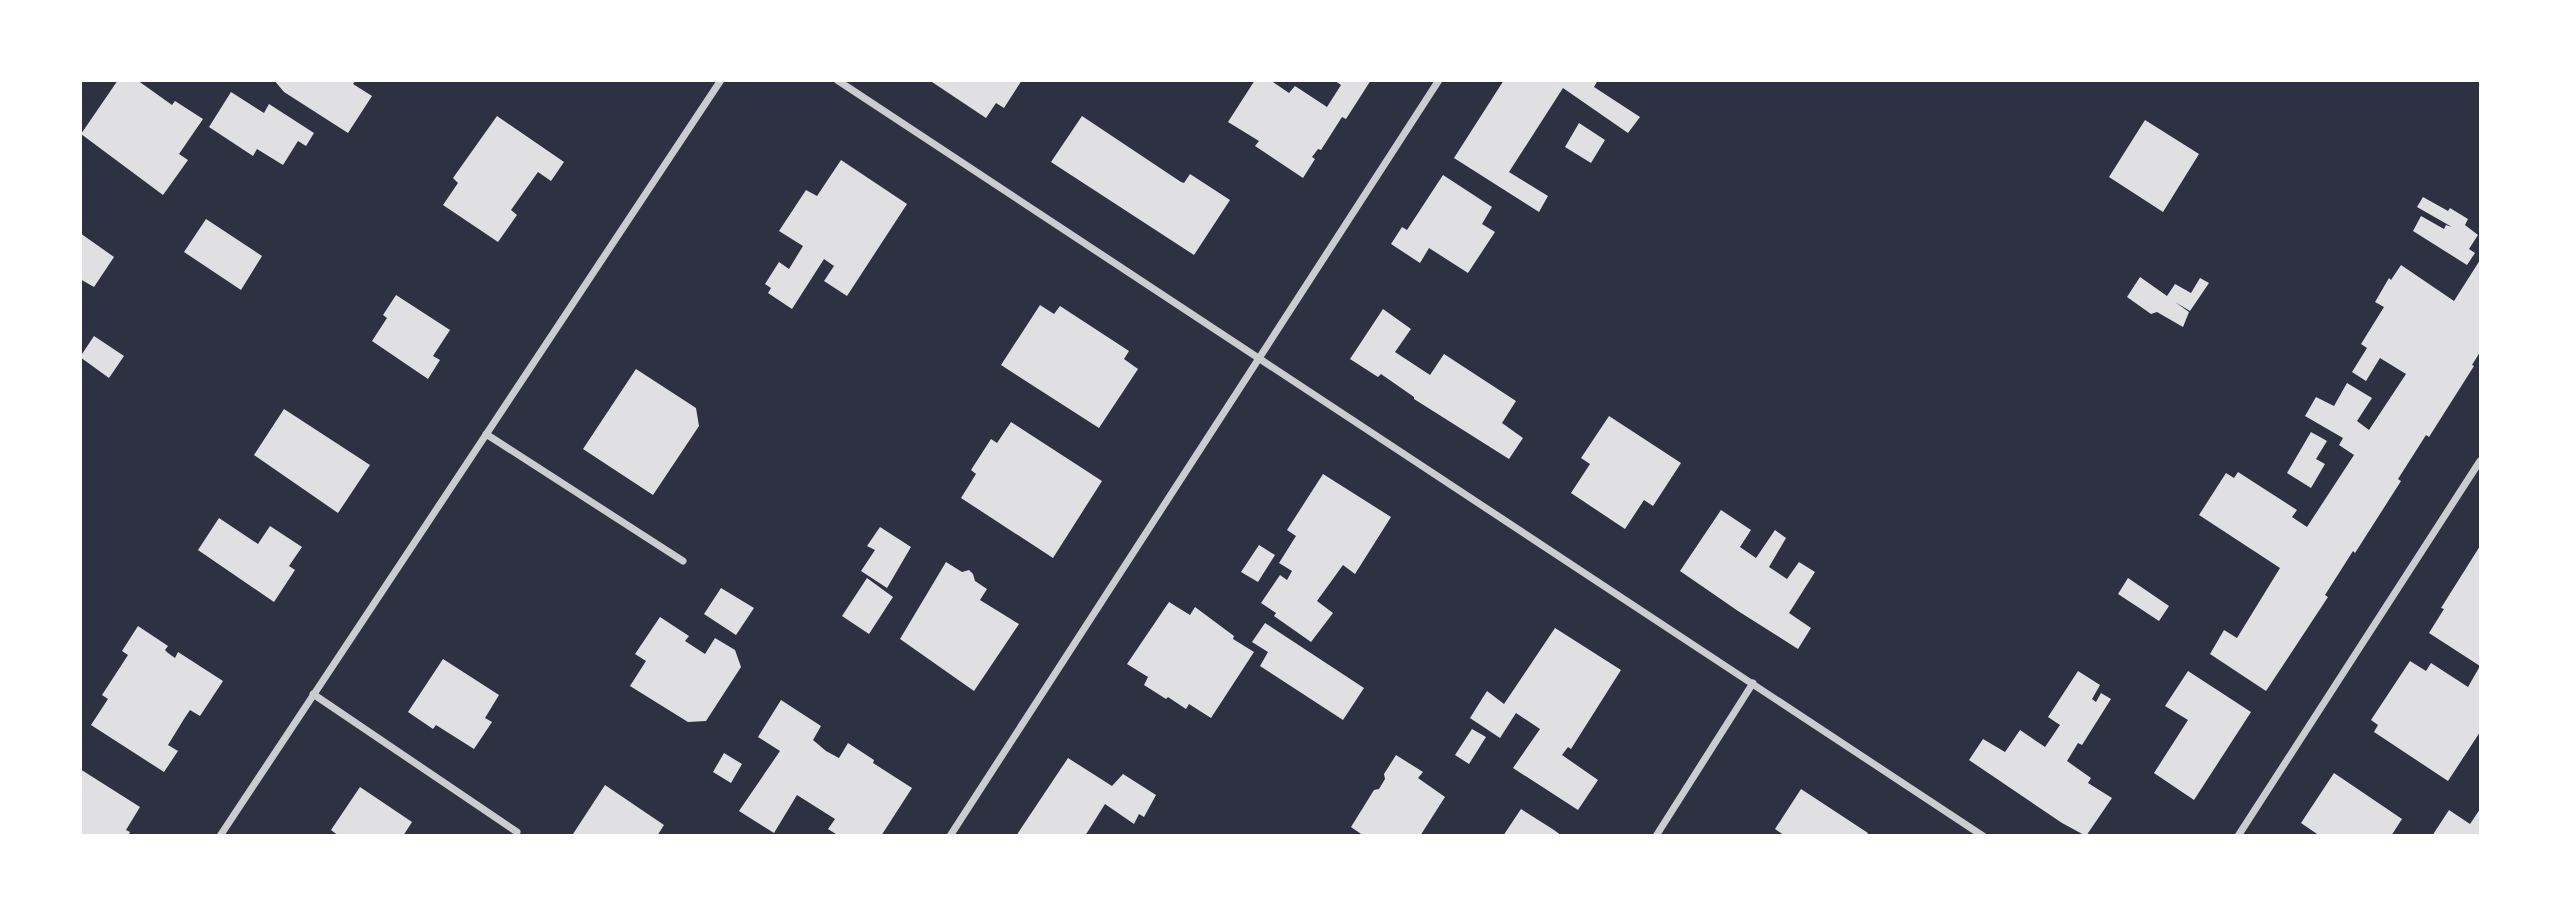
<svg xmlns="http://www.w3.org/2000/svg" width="2561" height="916" font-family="Barlow,sans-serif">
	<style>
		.building { fill: #e0e0e3 }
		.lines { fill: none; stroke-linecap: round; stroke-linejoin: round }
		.minor { stroke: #caccd0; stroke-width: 7 }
	</style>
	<rect width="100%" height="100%" fill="#2d3142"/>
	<!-- building -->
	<path class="building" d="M 118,80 L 137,80 L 172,105 L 175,101 L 203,119 L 179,154 L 188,160 L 163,195 L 81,134 Z
		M 274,80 L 356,80 L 353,84 L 372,96 L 348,133 L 284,92 Z
		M 929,80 L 1022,80 L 1004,108 L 996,103 L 986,118 Z
		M 1255,80 L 1270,80 L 1289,93 L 1295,86 L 1327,107 L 1341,85 L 1334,80 L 1371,80 L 1346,119 L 1342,117 L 1321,150 L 1318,149 L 1312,157 L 1315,159 L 1303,178 L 1255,146 L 1259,141 L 1228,122 Z
		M 1504,80 L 1598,80 L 1594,87 L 1640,117 L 1628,133 L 1563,88 L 1509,172 L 1548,196 L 1539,212 L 1454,158 Z
		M 231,92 L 264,113 L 269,104 L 314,133 L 306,146 L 298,141 L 283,165 L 257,149 L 253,156 L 209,127 Z
		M 497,116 L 564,162 L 551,181 L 538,172 L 511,210 L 517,215 L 498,242 L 443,205 L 458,183 L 453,178 Z
		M 1082,116 L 1181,182 L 1184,183 L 1190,174 L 1230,200 L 1194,255 L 1051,162 Z
		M 2145,120 L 2199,154 L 2163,212 L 2109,177 Z
		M 1579,123 L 1605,140 L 1591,163 L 1565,147 Z
		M 841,160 L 907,204 L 847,296 L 824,281 L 834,266 L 824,259 L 792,309 L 768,293 L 771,288 L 765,284 L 779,262 L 789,269 L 803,246 L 779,231 L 806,190 L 817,196 Z
		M 1443,175 L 1492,207 L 1482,224 L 1495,232 L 1468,273 L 1429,248 L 1420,263 L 1391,244 L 1402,227 L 1407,230 Z
		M 2423,197 L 2448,211 L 2450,208 L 2468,219 L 2465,225 L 2478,235 L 2469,249 L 2475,253 L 2467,265 L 2413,231 L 2421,216 L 2444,229 L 2446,225 L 2452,227 L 2417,207 Z
		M 206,219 L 262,256 L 241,290 L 184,252 Z
		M 80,233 L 114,257 L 94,287 L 80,279 Z
		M 2480,260 L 2480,352 L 2472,365 L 2474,366 L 2429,437 L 2426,435 L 2398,479 L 2401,481 L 2355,553 L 2353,551 L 2325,595 L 2328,597 L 2266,691 L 2210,654 L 2224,630 L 2237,638 L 2280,568 L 2199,515 L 2226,473 L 2234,478 L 2238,472 L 2297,510 L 2292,517 L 2307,527 L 2354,455 L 2339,445 L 2343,438 L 2305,416 L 2316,397 L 2334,406 L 2347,383 L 2372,398 L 2357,421 L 2369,430 L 2406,374 L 2380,358 L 2366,381 L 2352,372 L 2367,348 L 2361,344 L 2384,307 L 2375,302 L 2389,278 L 2391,280 L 2401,265 L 2454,301 Z
		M 2140,277 L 2167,296 L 2175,284 L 2191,293 L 2200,278 L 2209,283 L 2190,311 L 2175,302 L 2189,312 L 2183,327 L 2157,312 L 2151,314 L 2127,297 Z
		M 396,295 L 450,330 L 433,356 L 440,360 L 428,379 L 372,341 L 387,318 L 383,315 Z
		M 1040,305 L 1054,314 L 1060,306 L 1129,351 L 1124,359 L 1138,369 L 1099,428 L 1001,365 Z
		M 1383,309 L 1411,329 L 1395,352 L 1430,375 L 1444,354 L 1516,401 L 1502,423 L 1523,438 L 1509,459 L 1414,399 L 1414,397 L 1381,374 L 1378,377 L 1350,359 Z
		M 94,336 L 124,356 L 109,378 L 80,357 Z
		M 636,369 L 696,408 L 699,426 L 653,495 L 583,449 Z
		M 284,409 L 370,465 L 338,513 L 254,455 Z
		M 1609,416 L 1681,463 L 1653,506 L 1644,500 L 1625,529 L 1571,493 L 1590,464 L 1581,458 Z
		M 1011,422 L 1102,481 L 1053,558 L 961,498 L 976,474 L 971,470 L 991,439 L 997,443 Z
		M 2311,432 L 2327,441 L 2316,459 L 2325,464 L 2311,488 L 2287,473 Z
		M 1323,474 L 1391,517 L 1355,574 L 1343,565 L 1317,601 L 1333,613 L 1311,642 L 1274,616 L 1276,613 L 1261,603 L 1280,575 L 1287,580 L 1292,571 L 1279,563 L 1296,536 L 1287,530 Z
		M 1721,510 L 1751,530 L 1740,547 L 1756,558 L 1775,530 L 1786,538 L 1769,567 L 1787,579 L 1799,562 L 1815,572 L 1789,613 L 1811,628 L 1798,649 L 1738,611 L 1680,571 Z
		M 219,518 L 258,544 L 270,526 L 302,547 L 289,566 L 295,570 L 274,602 L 198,550 Z
		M 880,527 L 911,547 L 887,588 L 861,571 L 875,550 L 867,546 Z
		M 1259,545 L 1275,555 L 1258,582 L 1241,572 Z
		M 2480,546 L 2480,732 L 2448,781 L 2374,732 L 2378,725 L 2371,720 L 2410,661 L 2426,671 L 2431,663 L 2468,687 L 2480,666 L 2429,633 L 2444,609 L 2441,608 Z
		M 946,562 L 962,572 L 969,570 L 973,574 L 975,581 L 987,589 L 980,600 L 1019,624 L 974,691 L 900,639 Z
		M 867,578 L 893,597 L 869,634 L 842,616 Z
		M 2128,578 L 2169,606 L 2159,621 L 2118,594 Z
		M 721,588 L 754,608 L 736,635 L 704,614 Z
		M 1169,602 L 1190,615 L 1195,607 L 1234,636 L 1233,639 L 1254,652 L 1211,718 L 1189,704 L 1186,709 L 1168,697 L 1166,699 L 1144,685 L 1148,677 L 1127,664 Z
		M 660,617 L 689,636 L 685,641 L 705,654 L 715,638 L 735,650 L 741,667 L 706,721 L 688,722 L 630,686 L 646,661 L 635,654 Z
		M 1265,623 L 1364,688 L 1343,720 L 1260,666 L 1268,652 L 1252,642 Z
		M 138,626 L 168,646 L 165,650 L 168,653 L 175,658 L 178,652 L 223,681 L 200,716 L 190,710 L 184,719 L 168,745 L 178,751 L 164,772 L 91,725 L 108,699 L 102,695 L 128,655 L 122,651 Z
		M 1555,628 L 1621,670 L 1571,749 L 1568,747 L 1562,755 L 1598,780 L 1578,810 L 1513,768 L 1540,729 L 1516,713 L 1500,738 L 1470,718 L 1487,691 L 1504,704 Z
		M 443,659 L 499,695 L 485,718 L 492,722 L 474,749 L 436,725 L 433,729 L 408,712 Z
		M 2078,671 L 2100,685 L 2092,699 L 2096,702 L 2101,693 L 2111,699 L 2082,745 L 2078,743 L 2067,761 L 2091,778 L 2088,783 L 2112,798 L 2086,836 L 2062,823 L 1969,760 L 1983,739 L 2005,752 L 2020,730 L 2045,747 L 2060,725 L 2048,717 Z
		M 2188,671 L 2251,712 L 2194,800 L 2154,773 L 2188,720 L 2165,706 Z
		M 781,700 L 821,726 L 813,740 L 826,751 L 839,758 L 848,743 L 874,760 L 873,763 L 912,788 L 881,836 L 839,836 L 828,829 L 835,819 L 797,795 L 774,833 L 739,811 L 780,751 L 758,737 Z
		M 1472,729 L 1486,737 L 1469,764 L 1455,755 Z
		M 724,753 L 742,764 L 731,783 L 713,772 Z
		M 1396,755 L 1423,772 L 1418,778 L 1445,797 L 1420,836 L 1364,836 L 1351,827 L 1374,790 L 1379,789 L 1385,779 L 1384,774 Z
		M 1068,758 L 1112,786 L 1123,774 L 1156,795 L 1144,817 L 1139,814 L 1134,824 L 1105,804 L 1085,836 L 1016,836 Z
		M 80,769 L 140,807 L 126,830 L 130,832 L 128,836 L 80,836 Z
		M 2334,773 L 2402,819 L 2391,836 L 2320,836 L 2301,823 Z
		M 605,785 L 664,825 L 657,836 L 573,834 Z
		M 360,787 L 412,822 L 403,836 L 339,836 L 331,830 Z
		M 1801,789 L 1868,833 L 1866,836 L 1785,836 L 1775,829 Z
		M 1521,809 L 1554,830 L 1562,836 L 1503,836 Z
		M 2480,809 L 2480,836 L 2432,836 L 2449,810 L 2470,824 Z"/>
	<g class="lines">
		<!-- minor -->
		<path class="minor" d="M 837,80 L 1983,836
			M 486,434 L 683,561
			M 313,694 L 517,832
			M 220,836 L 721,80
			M 950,836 L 1439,80
			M 1656,836 L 1753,683
			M 2238,836 L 2480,461"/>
	</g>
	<!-- border -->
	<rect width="2561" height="916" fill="none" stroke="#ffffff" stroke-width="164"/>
</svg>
